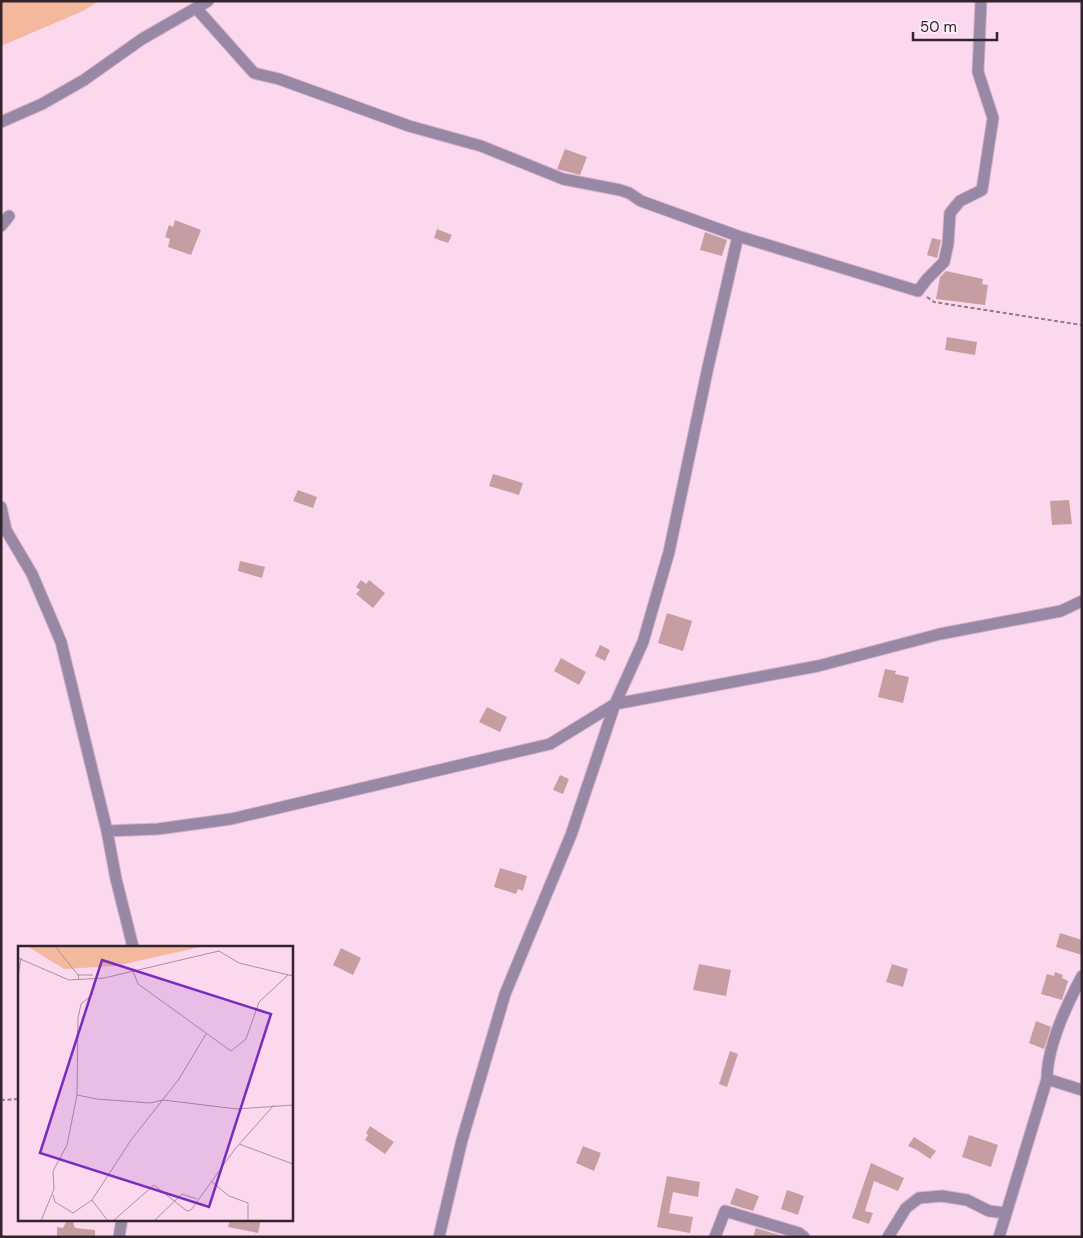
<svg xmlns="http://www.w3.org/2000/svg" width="1083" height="1238" font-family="'DM Sans',sans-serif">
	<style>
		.green { fill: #f4b89f }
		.building { fill: #c69da1 }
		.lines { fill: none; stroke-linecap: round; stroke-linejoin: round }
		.minor-casing { stroke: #d4b4c7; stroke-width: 13 }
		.path { stroke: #947b8a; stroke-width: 2; stroke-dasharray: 4 2.5; stroke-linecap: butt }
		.minor { stroke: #9887a5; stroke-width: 11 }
		.inset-road { fill: none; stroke: #ab90a1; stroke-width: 1 }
		.view { fill: #7b2cbf; fill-opacity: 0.15; stroke: #7b2cbf; stroke-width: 2.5 }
		.inset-edge { fill: none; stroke: #32242d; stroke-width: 2.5 }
	</style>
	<rect width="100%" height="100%" fill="#fcd8ee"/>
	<!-- green -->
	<path class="green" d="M 1,1 L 99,1 L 83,11 L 1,46 Z"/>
	<!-- building -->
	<path class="building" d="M 565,149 L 587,157 L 580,175 L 557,169 Z
		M 175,220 L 201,230 L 191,255 L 168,247 L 170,239 L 165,237 L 169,225 L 173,227 Z
		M 437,229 L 452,235 L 448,243 L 434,238 Z
		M 705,232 L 727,240 L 722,256 L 700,250 Z
		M 932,238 L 941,240 L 937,258 L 927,255 Z
		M 946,271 L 983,279 L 982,284 L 988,285 L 985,305 L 936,299 L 940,277 Z
		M 947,337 L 977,342 L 975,355 L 945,350 Z
		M 493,474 L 523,483 L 519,495 L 489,486 Z
		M 298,490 L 317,497 L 313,508 L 293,501 Z
		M 1069,500 L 1072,524 L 1052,525 L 1050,501 Z
		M 240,561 L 265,567 L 262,578 L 238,571 Z
		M 361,580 L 366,584 L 369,580 L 385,593 L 373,608 L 356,594 L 360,590 L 356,587 Z
		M 667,613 L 692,621 L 683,651 L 658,643 Z
		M 600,645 L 610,650 L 605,661 L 595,656 Z
		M 561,658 L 586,672 L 579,685 L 554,671 Z
		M 885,669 L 896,671 L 895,674 L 909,677 L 903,703 L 878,697 Z
		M 487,707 L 507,717 L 500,732 L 479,722 Z
		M 560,775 L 569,779 L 563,794 L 553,790 Z
		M 500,868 L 527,876 L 523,891 L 518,889 L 516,894 L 494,887 Z
		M 1060,933 L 1082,940 L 1082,955 L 1056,947 Z
		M 341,948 L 361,958 L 353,975 L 333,965 Z
		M 699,964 L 731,970 L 726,996 L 693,990 Z
		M 892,964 L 908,969 L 903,987 L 886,982 Z
		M 1055,972 L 1063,975 L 1062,978 L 1068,981 L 1062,1000 L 1041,994 L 1047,974 L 1054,976 Z
		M 1036,1021 L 1051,1027 L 1044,1049 L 1029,1043 Z
		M 730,1051 L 738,1054 L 727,1087 L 719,1084 Z
		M 370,1126 L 394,1142 L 385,1154 L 365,1140 L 368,1135 L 366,1133 Z
		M 969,1135 L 998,1145 L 991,1167 L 962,1157 Z
		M 914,1137 L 936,1151 L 930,1159 L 917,1150 L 908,1146 Z
		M 583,1146 L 601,1153 L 594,1171 L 576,1163 Z
		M 871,1163 L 904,1178 L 898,1191 L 874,1181 L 865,1211 L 873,1213 L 869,1224 L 852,1218 Z
		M 667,1176 L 700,1182 L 698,1197 L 673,1192 L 669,1213 L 693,1217 L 690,1233 L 657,1227 Z
		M 736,1188 L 759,1196 L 753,1211 L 730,1204 Z
		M 787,1190 L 804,1196 L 798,1215 L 781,1209 Z
		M 230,1219 L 261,1219 L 258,1233 L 228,1227 Z
		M 66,1222 L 73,1222 L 75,1228 L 95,1230 L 95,1237 L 57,1237 L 57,1227 L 63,1228 Z
		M 756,1228 L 785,1237 L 753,1237 Z"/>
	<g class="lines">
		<defs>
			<path id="minor" d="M 196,8 L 254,73 L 279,79 L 409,126 L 481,146 L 563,179 L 620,190 L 629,193 L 641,201 L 738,236 L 918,291 L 927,279 L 944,262 L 948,244 L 950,213 L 960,201 L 982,190 L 993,118 L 978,72 L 981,1
				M 1,122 L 42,104 L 84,80 L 142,39 L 208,1
				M 1,226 L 9,216
				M 1,507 L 6,530 L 32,574 L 61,642 L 107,831
				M 133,947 L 116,879 L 107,831 L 158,829 L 231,819 L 550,744 L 615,704 L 818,666 L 940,634 L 1061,611 L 1082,601
				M 1047,1079 L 1082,1090
				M 119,1237 L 122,1219
				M 439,1237 L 462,1140 L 505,994 L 571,835 L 615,704 L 643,642 L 669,552 L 708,367 L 738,236
				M 715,1237 L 725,1211 L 799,1233 L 804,1237
				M 888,1237 L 906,1208 L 919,1198 L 942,1196 L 967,1200 L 989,1211 L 1006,1213
				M 999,1237 L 1047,1079 C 1047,1047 1067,1004 1082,976"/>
		</defs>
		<!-- minor casing -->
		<use href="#minor" class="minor-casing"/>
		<!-- path -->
		<path class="path" d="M 927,297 L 934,302 L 1082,325
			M 1,1100 L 19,1099"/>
		<!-- minor -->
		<use href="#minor" class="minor"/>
	</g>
	<!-- overview -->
	<g transform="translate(18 946)">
		<rect width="275" height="275" fill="#fcd8ee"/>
		<path d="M 9,0 L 187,0 L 97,20 L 46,23 Z" fill="#f4b89f"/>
		<path class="inset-road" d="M 37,0 L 60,29M 0,12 L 51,34 L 86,32 L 201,5 L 221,17 L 275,30M 115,25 L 120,38 L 213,105 L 228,93 L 241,56 L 270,29M 0,30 L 3,12M 61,34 L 60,29 L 75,29M 59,149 L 60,72 L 63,58 L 75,48M 221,198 L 275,218M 193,235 L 211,250 L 230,257 L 230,275M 35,249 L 37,256 L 55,267 L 74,254 L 113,194 L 161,133 L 188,88M 74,254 L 90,275M 23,275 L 36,243 L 35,225 L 49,199 L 59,149 L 79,153 L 132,157 L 145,154 L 219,163 L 275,159M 95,275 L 136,239 L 169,265 L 173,264 L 217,203 L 256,159M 136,275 L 164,248 L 179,253"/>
		<path class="view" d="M 84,14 L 253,68 L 191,261 L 22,207 Z"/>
		<rect width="275" height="275" class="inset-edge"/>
	</g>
	<!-- border -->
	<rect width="1083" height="1238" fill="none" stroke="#32242d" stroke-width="5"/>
	<!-- scale -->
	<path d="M913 32v8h84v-8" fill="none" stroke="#32242d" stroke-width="2.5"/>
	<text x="920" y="32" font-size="15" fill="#32242d" stroke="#fbecf5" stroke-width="4" paint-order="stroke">50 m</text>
</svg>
